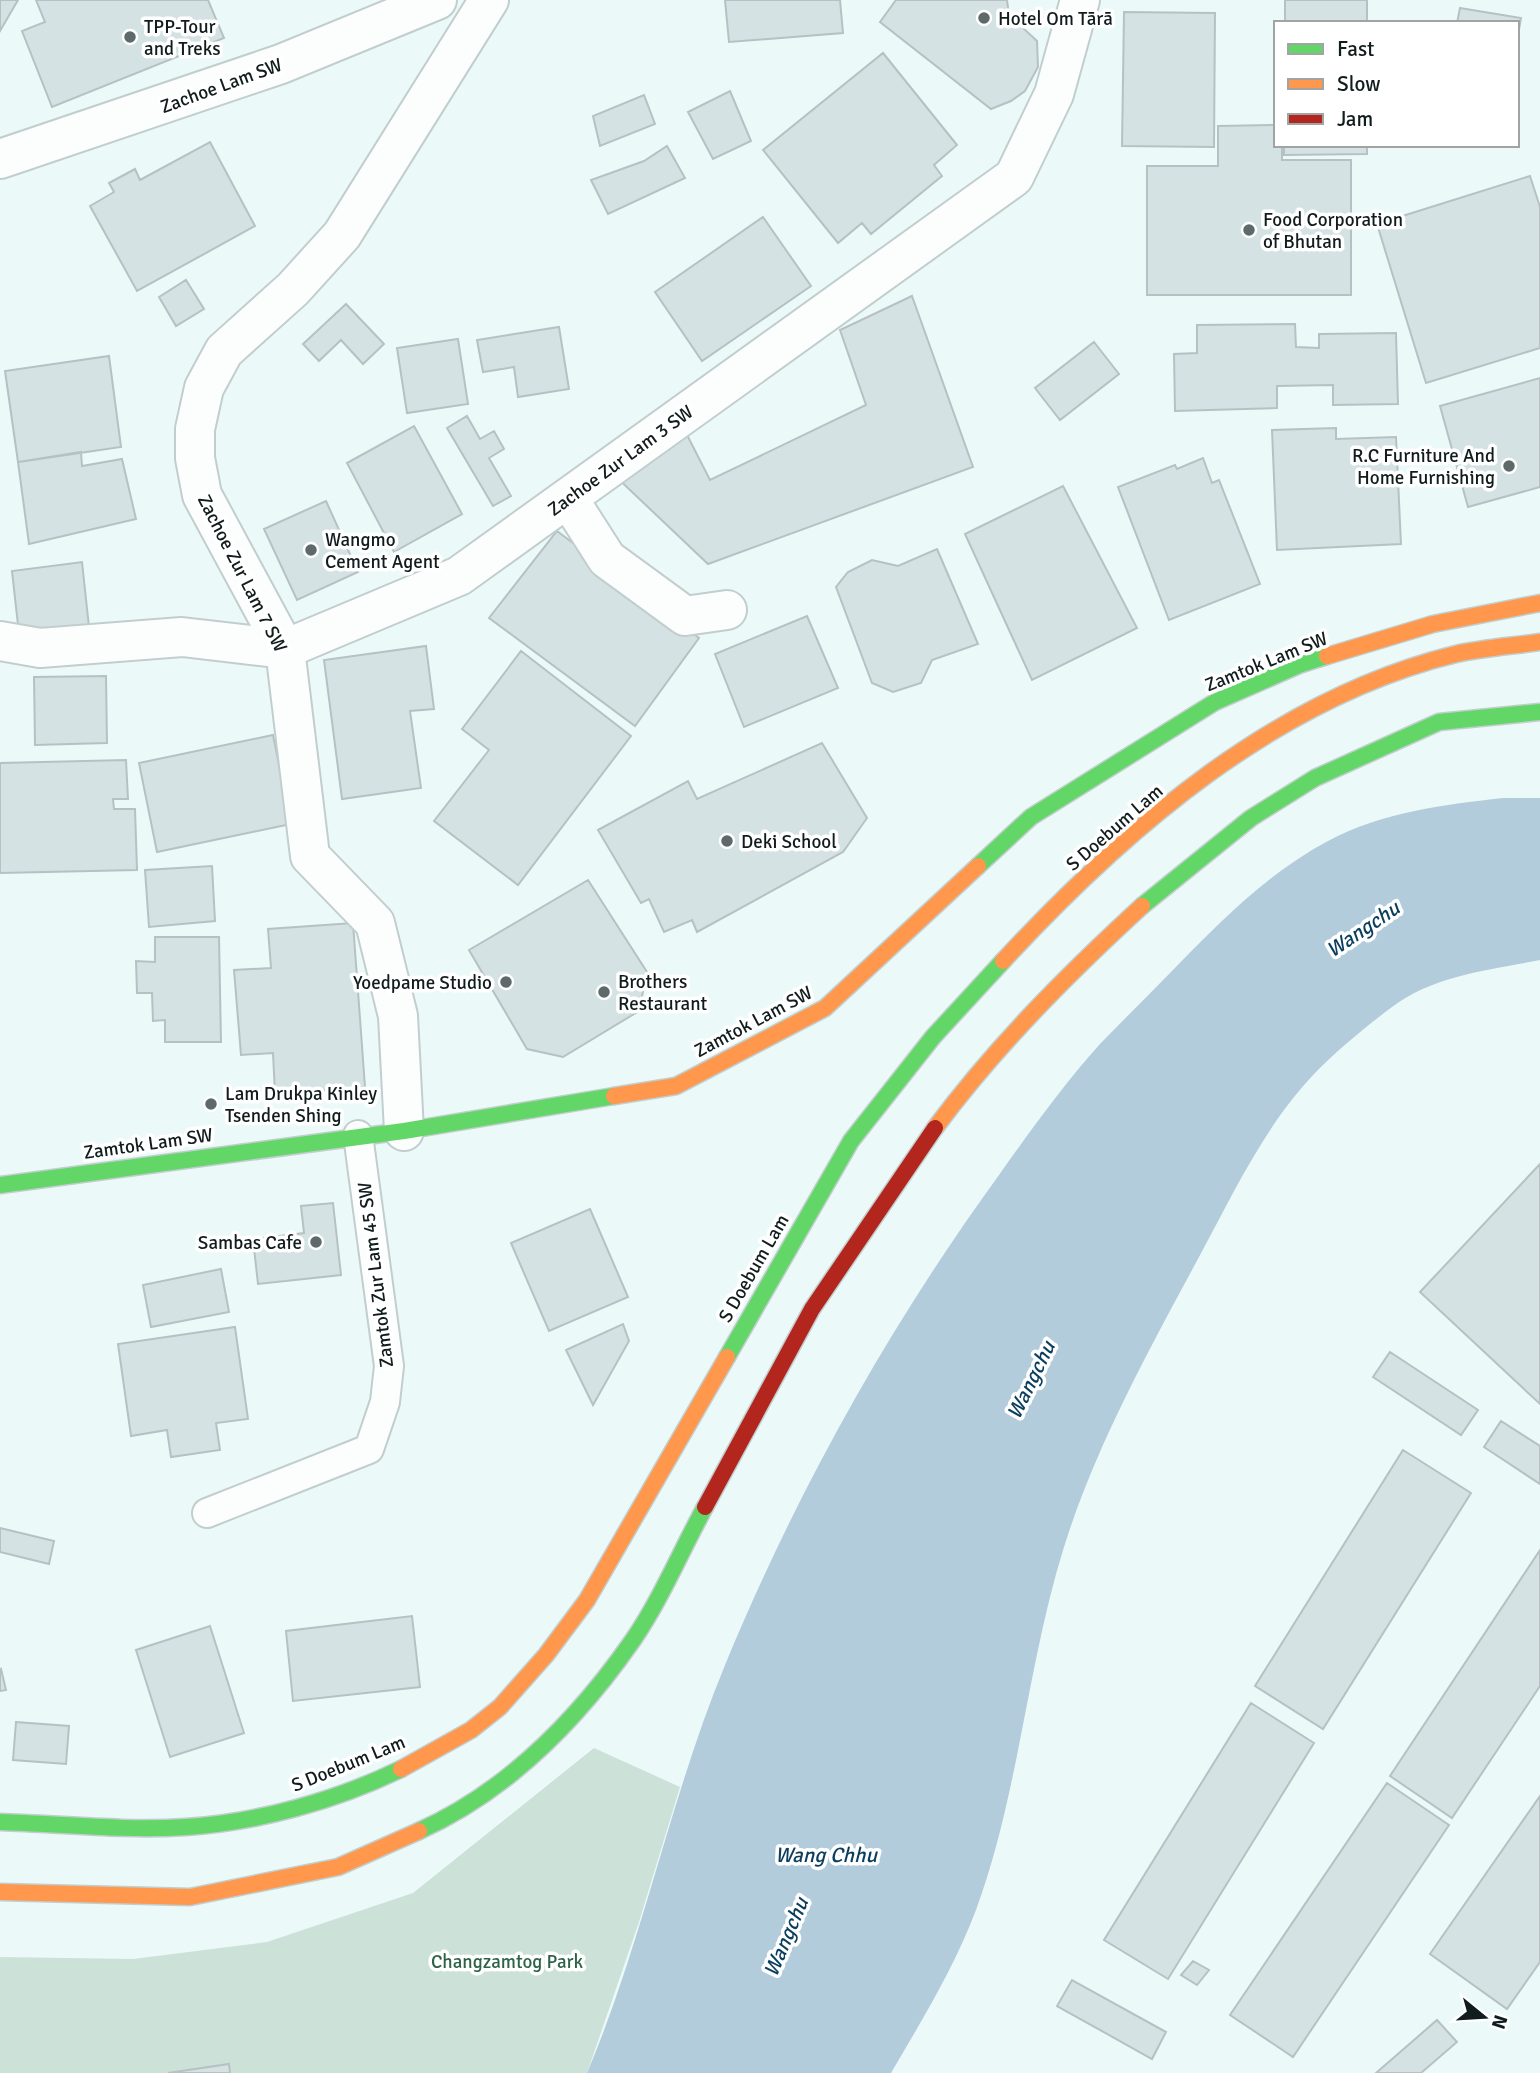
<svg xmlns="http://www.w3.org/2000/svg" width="1540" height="2073" font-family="Signika,sans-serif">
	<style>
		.green { fill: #cce1d7 }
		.water { fill: #b3ccdc }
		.building { fill: #d4e2e4; stroke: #b7c1c3; stroke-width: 2 }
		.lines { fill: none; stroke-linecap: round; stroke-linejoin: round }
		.lane-casing { stroke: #c2cece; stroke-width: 32 }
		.street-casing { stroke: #c2cece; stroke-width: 42 }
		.fast-casing { stroke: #c2cece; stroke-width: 19 }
		.slow-casing { stroke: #c2cece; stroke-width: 19 }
		.jam-casing { stroke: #c2cece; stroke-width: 19 }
		.lane { stroke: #fcfefe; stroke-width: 28 }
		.street { stroke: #fcfefe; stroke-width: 38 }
		.fast { stroke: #63d668; stroke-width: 16 }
		.slow { stroke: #ff974d; stroke-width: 16 }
		.jam { stroke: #b3261e; stroke-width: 16 }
		.poi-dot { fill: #5e6969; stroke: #fff; stroke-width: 2.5 }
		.labels { text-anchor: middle; stroke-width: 7; stroke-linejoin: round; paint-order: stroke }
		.poi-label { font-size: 19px; fill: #111c1c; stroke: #fff; text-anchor: start }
		.street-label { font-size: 19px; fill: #111c1c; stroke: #fff }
		.park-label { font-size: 19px; fill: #2e6446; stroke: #fff }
		.water-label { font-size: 21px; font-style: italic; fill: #0a3e5f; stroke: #fff }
	</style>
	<rect width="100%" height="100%" fill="#ecf9f9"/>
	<!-- green -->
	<path class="green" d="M 594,1748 L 680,1787 L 639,1922 L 587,2073 L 0,2073 L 0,1957 L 133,1959 L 267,1942 L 413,1893 Z"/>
	<!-- water -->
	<path class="water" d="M 1503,798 L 1540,798 L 1540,960 C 1490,970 1434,975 1392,1007 C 1368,1025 1336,1051 1315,1073 C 1265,1125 1233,1194 1199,1257 C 1149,1350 1096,1445 1064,1547 C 1027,1665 1019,1793 976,1910 C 954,1968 922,2020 891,2073 L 587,2073 C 643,1941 670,1798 725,1665 C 796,1493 889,1326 999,1175 C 1031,1130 1063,1085 1100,1044 C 1123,1020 1147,997 1170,973 C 1218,924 1266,874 1328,841 C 1383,812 1442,805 1503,798 Z"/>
	<!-- building -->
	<path class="building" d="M 0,0 L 18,0 L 0,31 Z
		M 36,0 L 208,0 L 224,38 L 52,107 L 22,31 L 45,22 Z
		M 725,0 L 840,0 L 843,33 L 729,42 Z
		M 896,0 L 1007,0 L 1009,15 L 1037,41 L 1038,67 L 1025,91 L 1011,101 L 991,109 L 880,22 Z
		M 1285,0 L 1367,0 L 1367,23 L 1285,23 Z
		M 1460,8 L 1521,18 L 1517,41 L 1517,23 L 1457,23 Z
		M 1124,12 L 1215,13 L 1214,147 L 1122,146 Z
		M 883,53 L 957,145 L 934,165 L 942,176 L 871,234 L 862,223 L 838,243 L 763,150 Z
		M 730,91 L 751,141 L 713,159 L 688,112 Z
		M 644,95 L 655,124 L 600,146 L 593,116 Z
		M 1276,125 L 1276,145 L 1282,145 L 1282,160 L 1351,160 L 1351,295 L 1147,295 L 1147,166 L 1218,166 L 1218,126 Z
		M 210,142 L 255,226 L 137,291 L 90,206 L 114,192 L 109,183 L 135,169 L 140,180 Z
		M 1284,145 L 1367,145 L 1367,154 L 1284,155 Z
		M 667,146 L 685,178 L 608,214 L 591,180 L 644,161 Z
		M 1530,176 L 1540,207 L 1540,348 L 1426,383 L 1377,224 Z
		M 763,217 L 811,286 L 702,361 L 655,292 Z
		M 186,280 L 204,309 L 176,326 L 159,297 Z
		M 912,296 L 973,467 L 708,564 L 612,473 L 684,429 L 710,480 L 866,405 L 840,330 Z
		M 346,304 L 384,344 L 363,364 L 341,340 L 319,361 L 303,344 Z
		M 1295,324 L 1296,347 L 1319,348 L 1319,334 L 1396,333 L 1398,404 L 1333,405 L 1333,385 L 1277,386 L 1277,408 L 1175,411 L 1174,354 L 1197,353 L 1197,325 Z
		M 559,327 L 569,389 L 518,397 L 514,367 L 483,372 L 477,340 Z
		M 458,339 L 468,404 L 407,413 L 397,348 Z
		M 1094,342 L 1119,374 L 1060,420 L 1035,388 Z
		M 109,356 L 121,447 L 18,462 L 5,371 Z
		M 1540,378 L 1540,487 L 1468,507 L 1440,406 Z
		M 467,416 L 480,439 L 494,431 L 504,449 L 489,458 L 511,496 L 493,506 L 447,428 Z
		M 414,426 L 462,514 L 394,552 L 347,463 Z
		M 1336,428 L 1336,439 L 1396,437 L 1401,544 L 1277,550 L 1272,430 Z
		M 81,452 L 82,466 L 122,459 L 136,519 L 29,544 L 18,462 Z
		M 1203,458 L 1212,483 L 1219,480 L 1260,584 L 1169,620 L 1118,487 L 1175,465 L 1177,469 Z
		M 1063,486 L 1137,628 L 1032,680 L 965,534 Z
		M 326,501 L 358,572 L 297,600 L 264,529 Z
		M 557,531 L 699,638 L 635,726 L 489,618 Z
		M 937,549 L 978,644 L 932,660 L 921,683 L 893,692 L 872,683 L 836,587 L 848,572 L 872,560 L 898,566 Z
		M 82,562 L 89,627 L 19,634 L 12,571 Z
		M 807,616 L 838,688 L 744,727 L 715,654 Z
		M 426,646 L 434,709 L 410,711 L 421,788 L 342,799 L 324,660 Z
		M 521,651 L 631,736 L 518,885 L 434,821 L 489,750 L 462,729 Z
		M 106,676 L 107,743 L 35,745 L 34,677 Z
		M 273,735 L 291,824 L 157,852 L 139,763 Z
		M 822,743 L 867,818 L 843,852 L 697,932 L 692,920 L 664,932 L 649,899 L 641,903 L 598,830 L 688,781 L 697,799 Z
		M 126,760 L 128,799 L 113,799 L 114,809 L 135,809 L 137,870 L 0,873 L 0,763 Z
		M 212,866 L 215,921 L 149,927 L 145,870 Z
		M 588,880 L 647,972 L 639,1011 L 563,1057 L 527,1049 L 469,950 Z
		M 353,923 L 365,1087 L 275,1094 L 273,1053 L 241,1055 L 234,970 L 271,968 L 268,929 Z
		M 155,937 L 219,937 L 221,1042 L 165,1042 L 165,1020 L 153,1021 L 152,993 L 137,993 L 136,961 L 155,962 Z
		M 1540,1164 L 1540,1404 L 1420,1292 Z
		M 333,1203 L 341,1275 L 258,1284 L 253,1239 L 304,1233 L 301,1206 Z
		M 590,1209 L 628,1297 L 549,1331 L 511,1243 Z
		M 221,1269 L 229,1312 L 151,1327 L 143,1285 Z
		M 623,1324 L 629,1341 L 593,1405 L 566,1350 Z
		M 235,1327 L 248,1419 L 216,1423 L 220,1450 L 171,1457 L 167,1430 L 131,1436 L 118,1344 Z
		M 1390,1352 L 1478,1410 L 1461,1435 L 1373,1377 Z
		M 1501,1421 L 1540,1446 L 1540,1484 L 1484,1447 Z
		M 1403,1450 L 1471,1493 L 1323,1729 L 1255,1686 Z
		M 0,1528 L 54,1541 L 49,1564 L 0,1552 Z
		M 1540,1550 L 1540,1686 L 1452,1818 L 1390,1776 Z
		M 412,1616 L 420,1687 L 293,1701 L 286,1631 Z
		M 210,1626 L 244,1733 L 170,1757 L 136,1650 Z
		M 1,1669 L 6,1690 L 0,1691 L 0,1670 Z
		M 1251,1703 L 1314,1743 L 1168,1979 L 1104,1940 Z
		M 16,1722 L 69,1726 L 66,1764 L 13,1760 Z
		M 1387,1783 L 1449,1825 L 1293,2057 L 1230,2015 Z
		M 1540,1796 L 1540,1962 L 1507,2009 L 1430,1954 Z
		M 1193,1961 L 1209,1970 L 1197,1985 L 1181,1975 Z
		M 1072,1980 L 1166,2032 L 1152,2059 L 1057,2006 Z
		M 1437,2020 L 1457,2042 L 1421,2073 L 1376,2073 Z
		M 229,2064 L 230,2073 L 168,2073 Z"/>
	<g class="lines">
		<defs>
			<path id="lane" d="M 207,1513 L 369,1449 L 385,1402 L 389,1366 L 358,1135"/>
			<path id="street" d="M 0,159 L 281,64 L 437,0
				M 568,498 L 607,559 L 685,616 L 727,610
				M 0,641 L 40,648 L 182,637 L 285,649 L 459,576 L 1014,177 L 1054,94 L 1080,0
				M 404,1131 L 398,1016 L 375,923 L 310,856 L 285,649 L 202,495 L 195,458 L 195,429 L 204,388 L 224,351 L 293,289 L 342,235 L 489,0"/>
			<path id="fast" d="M 978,866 L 1031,817 L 1215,702 L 1299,665 L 1327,656
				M 1142,906 L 1251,818 L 1315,778 L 1439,722 L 1540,712
				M 0,1185 L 404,1131 L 614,1096
				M 727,1357 L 851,1141 L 933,1037 L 1003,961
				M 0,1822 C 62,1824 124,1831 186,1827 C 259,1822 335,1801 401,1769
				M 419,1831 C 508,1791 578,1719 633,1640 C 661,1599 681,1551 705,1507"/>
			<path id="slow" d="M 1327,656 L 1433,624 L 1540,603
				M 1003,961 C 1126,828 1276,698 1456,654 C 1483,648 1512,646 1540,642
				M 614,1096 L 676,1086 L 825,1008 L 978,866
				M 935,1128 C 996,1046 1067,975 1142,906
				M 401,1769 L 471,1730 L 500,1707 L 546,1655 L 587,1600 L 727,1357
				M 0,1892 L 190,1897 L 338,1867 L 419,1831"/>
			<path id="jam" d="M 705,1507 L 812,1309 L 935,1128"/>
		</defs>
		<!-- lane casing -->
		<use href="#lane" class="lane-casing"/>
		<!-- street casing -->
		<use href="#street" class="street-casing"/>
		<!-- fast casing -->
		<use href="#fast" class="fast-casing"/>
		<!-- slow casing -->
		<use href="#slow" class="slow-casing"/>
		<!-- jam casing -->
		<use href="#jam" class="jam-casing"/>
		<!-- lane -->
		<use href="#lane" class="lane"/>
		<!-- street -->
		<use href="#street" class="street"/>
		<!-- fast -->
		<use href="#fast" class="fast"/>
		<!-- slow -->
		<use href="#slow" class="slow"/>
		<!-- jam -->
		<use href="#jam" class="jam"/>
	</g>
	<!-- markers -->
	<g class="poi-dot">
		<circle cx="984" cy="18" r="7"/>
		<circle cx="130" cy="37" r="7"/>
		<circle cx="1249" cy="230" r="7"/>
		<circle cx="1509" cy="466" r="7"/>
		<circle cx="311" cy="550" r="7"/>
		<circle cx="727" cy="841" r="7"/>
		<circle cx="506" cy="982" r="7"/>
		<circle cx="604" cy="992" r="7"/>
		<circle cx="211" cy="1104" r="7"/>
		<circle cx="316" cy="1242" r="7"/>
	</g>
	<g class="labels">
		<!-- poi labels -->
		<g class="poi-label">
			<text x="998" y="25">Hotel Om Tārā</text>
			<text x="144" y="33">TPP-Tour<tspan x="144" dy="22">and Treks</tspan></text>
			<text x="1263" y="226">Food Corporation<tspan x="1263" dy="22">of Bhutan</tspan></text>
			<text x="1495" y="462" text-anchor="end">R.C Furniture And<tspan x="1495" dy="22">Home Furnishing</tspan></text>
			<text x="325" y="546">Wangmo<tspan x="325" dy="22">Cement Agent</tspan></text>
			<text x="741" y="848">Deki School</text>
			<text x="618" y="988">Brothers<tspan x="618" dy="22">Restaurant</tspan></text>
			<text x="492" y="989" text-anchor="end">Yoedpame Studio</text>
			<text x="225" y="1100">Lam Drukpa Kinley<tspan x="225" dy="22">Tsenden Shing</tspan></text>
			<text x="302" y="1249" text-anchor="end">Sambas Cafe</text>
		</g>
		<!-- street labels -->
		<g class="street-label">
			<text transform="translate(221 85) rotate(-20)" y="7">Zachoe Lam SW</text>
			<text transform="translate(620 460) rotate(-36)" y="7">Zachoe Zur Lam 3 SW</text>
			<text transform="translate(243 573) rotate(63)" y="7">Zachoe Zur Lam 7 SW</text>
			<text transform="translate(1266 661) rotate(-22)" y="7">Zamtok Lam SW</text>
			<text transform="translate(1114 827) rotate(-41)" y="7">S Doebum Lam</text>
			<text transform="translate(753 1021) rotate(-28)" y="7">Zamtok Lam SW</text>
			<text transform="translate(148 1143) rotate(-8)" y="7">Zamtok Lam SW</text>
			<text transform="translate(753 1268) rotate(-60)" y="7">S Doebum Lam</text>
			<text transform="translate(375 1275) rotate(-97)" y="7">Zamtok Zur Lam 45 SW</text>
			<text transform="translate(348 1763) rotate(-22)" y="7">S Doebum Lam</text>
		</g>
		<!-- park labels -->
		<g class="park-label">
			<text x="507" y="1968">Changzamtog Park</text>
		</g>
		<!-- water labels -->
		<g class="water-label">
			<text transform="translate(1363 929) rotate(-34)" y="7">Wangchu</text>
			<text transform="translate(1031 1380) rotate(-64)" y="7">Wangchu</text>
			<text x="826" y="1862">Wang Chhu</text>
			<text transform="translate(786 1937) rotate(-67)" y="7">Wangchu</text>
		</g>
	</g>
	<!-- legend -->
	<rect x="1274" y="21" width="245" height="126" fill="#ffffff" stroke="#a0a4a4" stroke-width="2"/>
	<rect x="1288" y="44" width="35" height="10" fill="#63d668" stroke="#a0a4a4" stroke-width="2"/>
	<text x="1337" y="56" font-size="21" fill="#111c1c">Fast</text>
	<rect x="1288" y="79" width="35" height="10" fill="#ff974d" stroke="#a0a4a4" stroke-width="2"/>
	<text x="1337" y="91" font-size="21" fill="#111c1c">Slow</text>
	<rect x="1288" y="114" width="35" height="10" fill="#b3261e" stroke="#a0a4a4" stroke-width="2"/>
	<text x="1337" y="126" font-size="21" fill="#111c1c">Jam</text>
	<!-- north arrow -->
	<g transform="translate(1484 2017) rotate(108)" stroke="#ffffff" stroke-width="5" paint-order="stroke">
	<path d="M0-5L12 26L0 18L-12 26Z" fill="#111c1c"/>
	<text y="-10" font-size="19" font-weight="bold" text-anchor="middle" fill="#111c1c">N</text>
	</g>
</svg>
